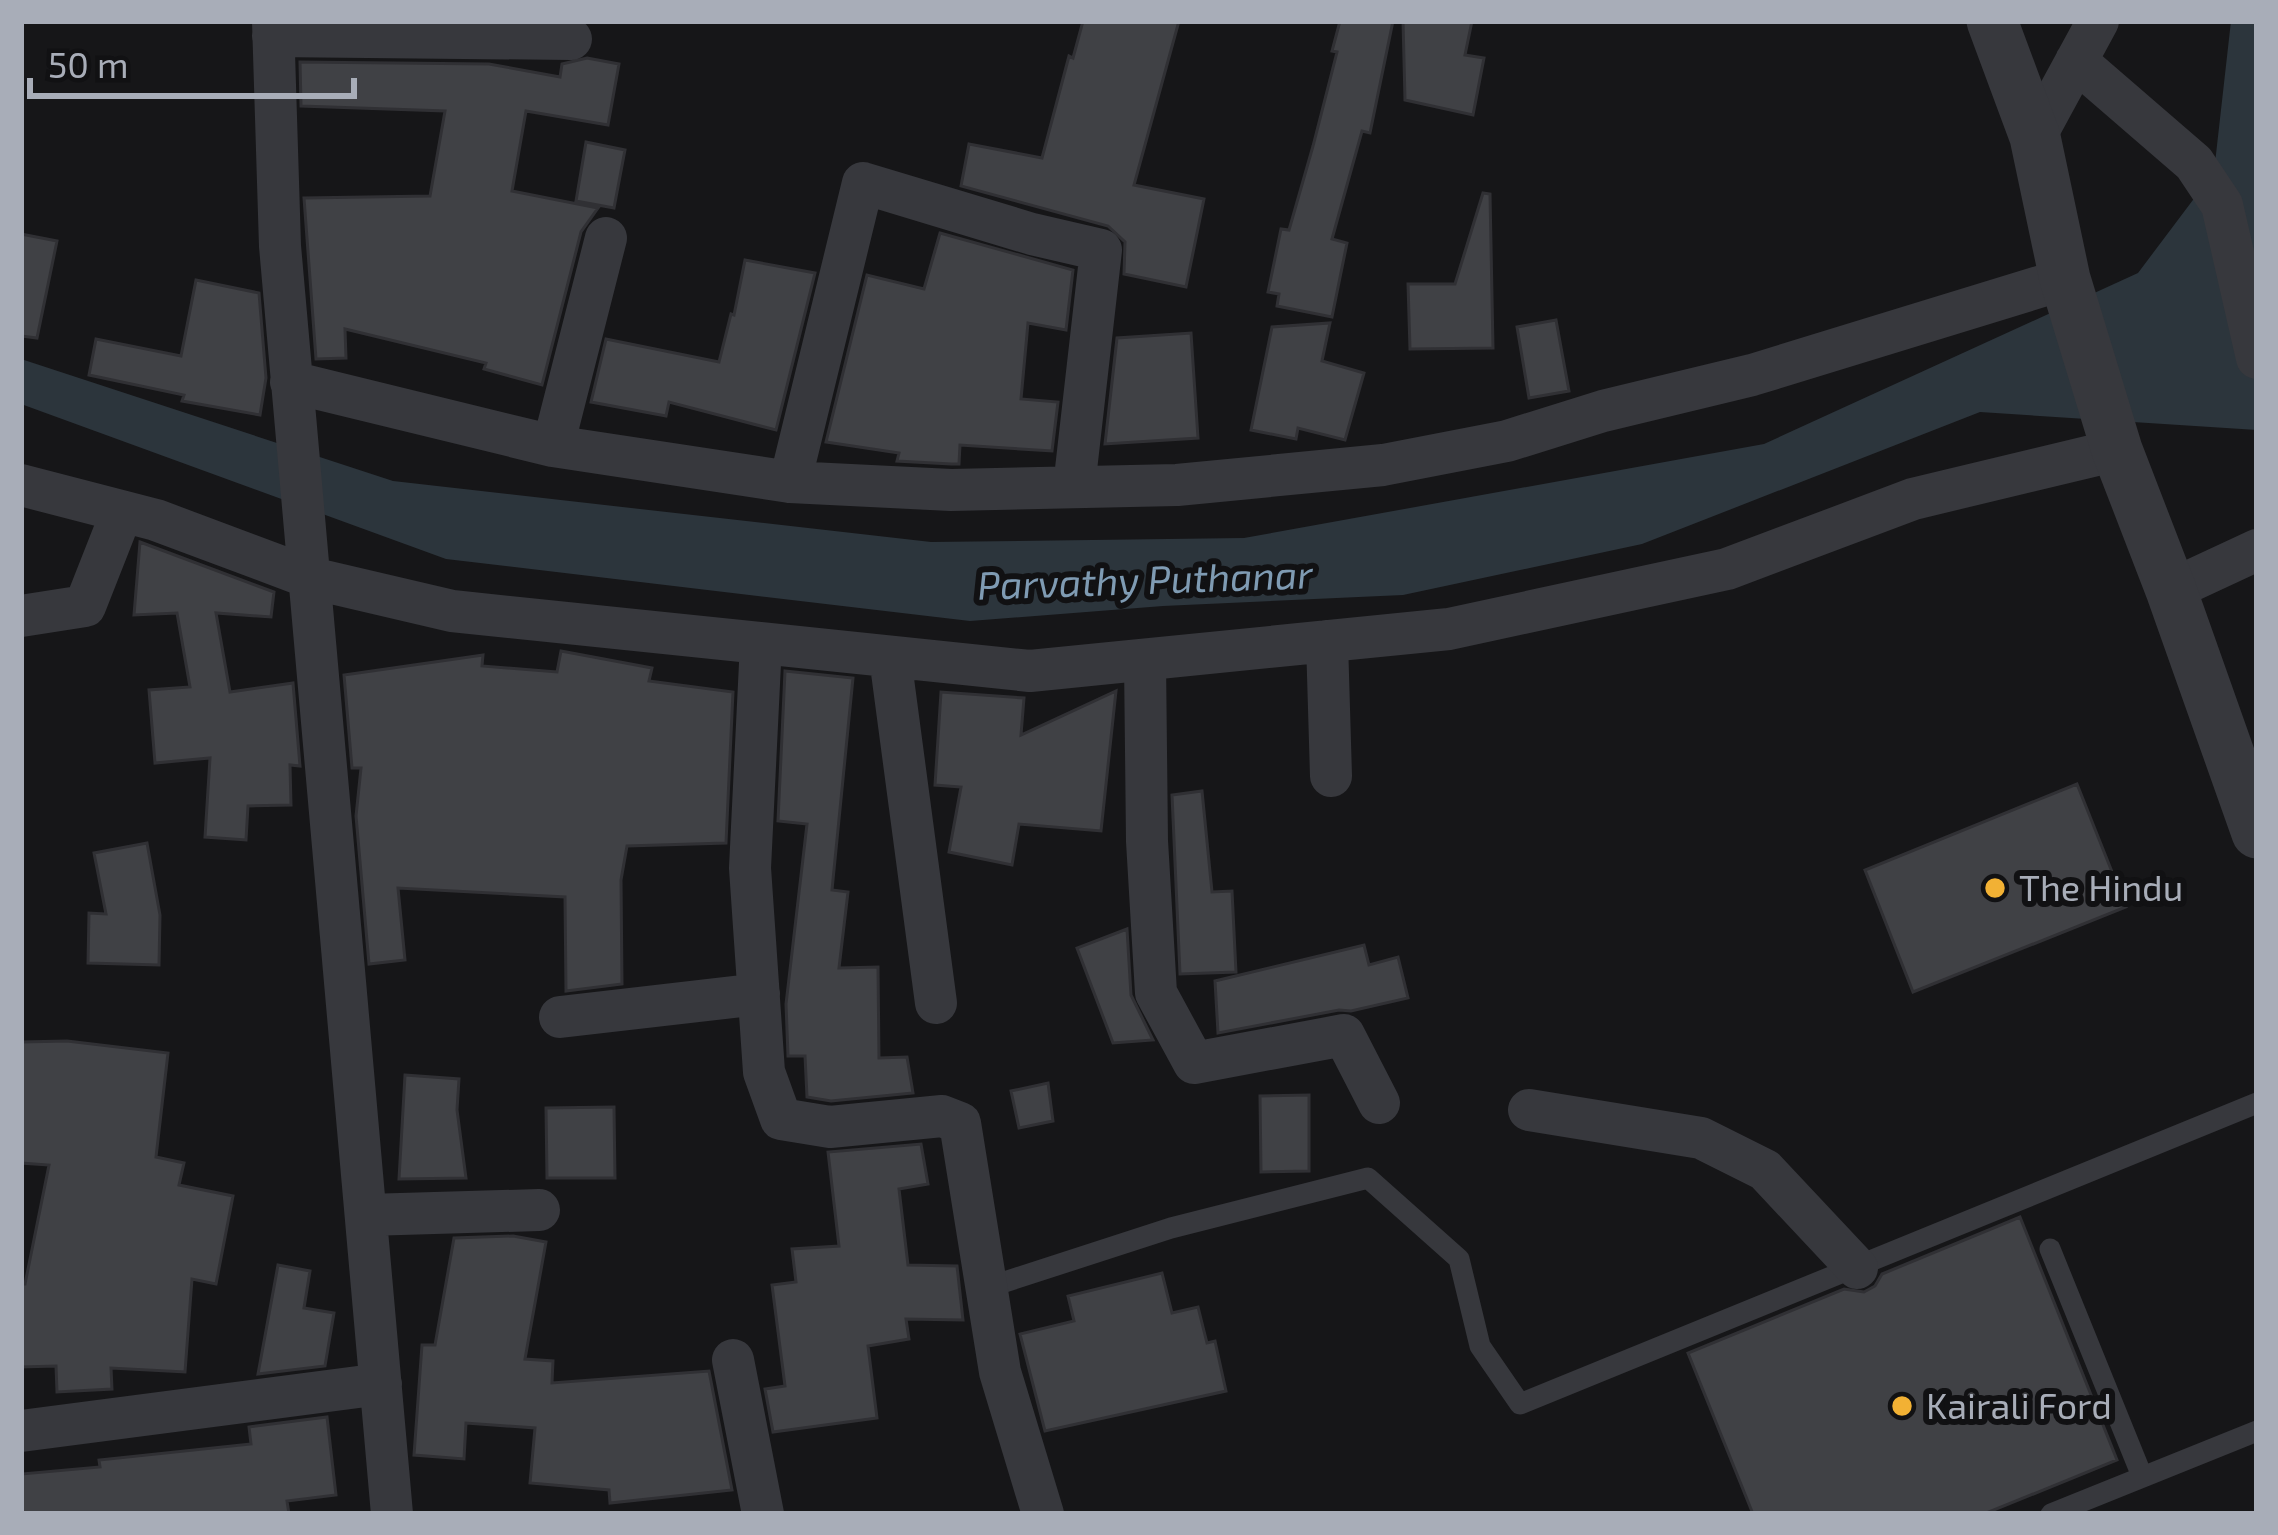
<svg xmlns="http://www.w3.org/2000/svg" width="2278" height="1535" font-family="'Exo 2',sans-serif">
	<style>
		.water { fill: #2c353c }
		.building { fill: #404145; stroke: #303034; stroke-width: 3 }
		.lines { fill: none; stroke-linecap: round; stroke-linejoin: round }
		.service { stroke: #37383d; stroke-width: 21 }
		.minor { stroke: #37383d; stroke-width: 42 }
		.tertiary { stroke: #37383d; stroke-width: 51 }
		.poi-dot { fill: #f2b134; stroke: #111113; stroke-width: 4.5 }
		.labels { text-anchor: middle; stroke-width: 12; stroke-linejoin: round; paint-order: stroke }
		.poi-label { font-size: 36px; fill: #a8adb8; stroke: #111113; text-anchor: start }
		.water-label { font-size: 39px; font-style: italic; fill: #7f9bb3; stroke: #111113 }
	</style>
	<rect width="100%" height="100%" fill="#161618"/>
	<!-- water -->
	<path class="water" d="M 2231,21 L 2257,21 L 2257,430 L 1980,412 L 1642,544 L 1403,595 L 1163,606 L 970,621 L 446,559 L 21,404 L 21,359 L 393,481 L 931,542 L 1244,538 L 1764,444 L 2138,273 L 2214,172 Z"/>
	<!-- building -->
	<path class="building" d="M 1083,21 L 1179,21 L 1134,185 L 1204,199 L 1186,287 L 1124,274 L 1125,242 L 1108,226 L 961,186 L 969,144 L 1042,158 L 1069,56 L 1073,58 Z
		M 1340,21 L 1393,21 L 1370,133 L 1362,131 L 1332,239 L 1347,243 L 1332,317 L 1277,306 L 1279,294 L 1268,292 L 1281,229 L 1289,230 L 1313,146 L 1337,52 L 1332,51 Z
		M 1403,21 L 1472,21 L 1465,55 L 1484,58 L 1473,115 L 1405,100 Z
		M 587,58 L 619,64 L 608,125 L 526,111 L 512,191 L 598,208 L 581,232 L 542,385 L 484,369 L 486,363 L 345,329 L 346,358 L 316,359 L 304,198 L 430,196 L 445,111 L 301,106 L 300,62 L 489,64 L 560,77 L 562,64 Z
		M 586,142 L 625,150 L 614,208 L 576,201 Z
		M 1483,193 L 1490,194 L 1493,348 L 1410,349 L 1408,284 L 1455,284 Z
		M 940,233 L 1073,270 L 1066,330 L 1028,323 L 1021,399 L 1058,402 L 1052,451 L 960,445 L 959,464 L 951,464 L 897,461 L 899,453 L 826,442 L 867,275 L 924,289 Z
		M 21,234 L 57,241 L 37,338 L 21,336 Z
		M 745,260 L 815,273 L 776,430 L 669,402 L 666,416 L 591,402 L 606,339 L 719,362 L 731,314 L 734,315 Z
		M 196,280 L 259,293 L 266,378 L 260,415 L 182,401 L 184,395 L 89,375 L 96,339 L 181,356 Z
		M 1556,320 L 1569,391 L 1529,398 L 1517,327 Z
		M 1330,323 L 1322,361 L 1364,373 L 1345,440 L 1298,428 L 1296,439 L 1251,430 L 1272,327 Z
		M 1191,333 L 1198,438 L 1105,444 L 1117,338 Z
		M 140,542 L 274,592 L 271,617 L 216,613 L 230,692 L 293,683 L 300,766 L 290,765 L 291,805 L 248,806 L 246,840 L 205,837 L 210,758 L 155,763 L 149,690 L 190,687 L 177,613 L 134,615 Z
		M 561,651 L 652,668 L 649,681 L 733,692 L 726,843 L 627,846 L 621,880 L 622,984 L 566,991 L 565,897 L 398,888 L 405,960 L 369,964 L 356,816 L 361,768 L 352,768 L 344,675 L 483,655 L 482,666 L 557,672 Z
		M 785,671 L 853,678 L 832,890 L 848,892 L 839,968 L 878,967 L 879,1058 L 907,1057 L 913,1093 L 831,1101 L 807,1097 L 805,1056 L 788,1056 L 786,1004 L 807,824 L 778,821 Z
		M 1116,691 L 1101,831 L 1019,824 L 1012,865 L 949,852 L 961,787 L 935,785 L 941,692 L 1024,698 L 1021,735 Z
		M 2077,784 L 2126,907 L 1913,992 L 1865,870 Z
		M 1202,791 L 1212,892 L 1232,891 L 1236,972 L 1180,974 L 1172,795 Z
		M 147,843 L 160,915 L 159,965 L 88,963 L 89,913 L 106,914 L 94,853 Z
		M 1127,929 L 1131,995 L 1153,1040 L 1113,1043 L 1077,948 Z
		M 1364,945 L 1369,965 L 1398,957 L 1408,998 L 1351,1011 L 1339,1010 L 1218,1033 L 1215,981 Z
		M 67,1041 L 168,1053 L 156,1157 L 184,1163 L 179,1185 L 233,1196 L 216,1284 L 192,1279 L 185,1372 L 111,1368 L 112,1389 L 57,1392 L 56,1366 L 21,1367 L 21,1284 L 25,1284 L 49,1165 L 21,1163 L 21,1042 Z
		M 405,1075 L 459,1079 L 457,1110 L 466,1178 L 399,1179 Z
		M 1048,1083 L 1053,1121 L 1019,1128 L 1011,1091 Z
		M 1309,1095 L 1309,1171 L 1261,1172 L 1260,1096 Z
		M 614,1107 L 615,1178 L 547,1178 L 546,1108 Z
		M 921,1144 L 928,1184 L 899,1189 L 908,1265 L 957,1266 L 963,1320 L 906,1319 L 909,1339 L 868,1346 L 877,1418 L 773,1432 L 765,1389 L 785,1386 L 772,1285 L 796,1282 L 792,1249 L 839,1246 L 828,1152 Z
		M 2020,1217 L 2117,1460 L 1984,1514 L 1753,1514 L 1688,1353 L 1844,1289 L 1864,1292 L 1875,1286 L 1882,1274 Z
		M 513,1236 L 546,1242 L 525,1359 L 553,1361 L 552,1383 L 709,1371 L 732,1490 L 610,1503 L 609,1490 L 530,1483 L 535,1428 L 466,1423 L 464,1459 L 414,1455 L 422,1345 L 435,1345 L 454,1238 Z
		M 278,1265 L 310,1271 L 304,1308 L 334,1313 L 325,1366 L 258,1374 Z
		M 1162,1273 L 1172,1313 L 1198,1307 L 1207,1343 L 1215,1341 L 1226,1391 L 1045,1431 L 1020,1334 L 1074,1321 L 1068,1296 Z
		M 327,1417 L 336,1495 L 287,1501 L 289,1514 L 21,1514 L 21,1474 L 100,1467 L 99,1460 L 251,1444 L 249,1427 Z"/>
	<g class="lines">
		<!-- service -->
		<path class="service" d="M 2050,1249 L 2142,1476
			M 989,1287 L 1171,1228 L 1368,1178 L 1459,1259 L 1480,1346 L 1520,1404 L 2257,1103
			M 2051,1514 L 2257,1431"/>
		<!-- minor -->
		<path class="minor" d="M 273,21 L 280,246 L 392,1514
			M 273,36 L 571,39
			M 2076,61 L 2194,163 L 2222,205 L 2257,358
			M 2035,137 L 2098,21
			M 291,382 L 553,446 L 790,482 L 951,490 L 1177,485 L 1383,465 L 1507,441 L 1603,411 L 1752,375 L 2065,279
			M 553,446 L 606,238
			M 790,482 L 863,183 L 1032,234 L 1101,250 L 1074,487
			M 21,485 L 156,520 L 311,578 L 452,611 L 1030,671 L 1449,629 L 1727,569 L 1913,499 L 2117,450
			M 2171,590 L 2257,550
			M 21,616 L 85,606 L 122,512
			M 1327,641 L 1331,776
			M 761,643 L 750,868 L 764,1072 L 781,1119 L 830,1127 L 942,1116 L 960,1123 L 1000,1372 L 1043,1514
			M 890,657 L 936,1003
			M 1145,660 L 1147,841 L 1156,993 L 1194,1063 L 1344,1035 L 1379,1103
			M 560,1017 L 759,994
			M 1529,1110 L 1701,1138 L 1765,1170 L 1857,1268
			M 367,1215 L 539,1210
			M 733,1360 L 763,1514
			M 21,1431 L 381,1384"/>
		<!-- tertiary -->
		<path class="tertiary" d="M 1992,21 L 2035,137 L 2065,279 L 2117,450 L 2171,590 L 2257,833"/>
	</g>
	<!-- markers -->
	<g class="poi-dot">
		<circle cx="1995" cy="888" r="12"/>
		<circle cx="1902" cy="1406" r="12"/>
	</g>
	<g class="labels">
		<!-- poi labels -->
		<g class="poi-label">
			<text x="2019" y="901">The Hindu</text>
			<text x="1926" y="1419">Kairali Ford</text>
		</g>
		<!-- water labels -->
		<g class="water-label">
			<text transform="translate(1145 580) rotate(-2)" y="14">Parvathy Puthanar</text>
		</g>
	</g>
	<!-- border -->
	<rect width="2278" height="1535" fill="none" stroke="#a8adb8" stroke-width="48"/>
	<!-- scale -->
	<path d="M30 78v18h324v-18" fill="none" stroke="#a8adb8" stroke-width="6"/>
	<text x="48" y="78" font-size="36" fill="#a8adb8" stroke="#111113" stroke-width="9" paint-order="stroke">50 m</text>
</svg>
